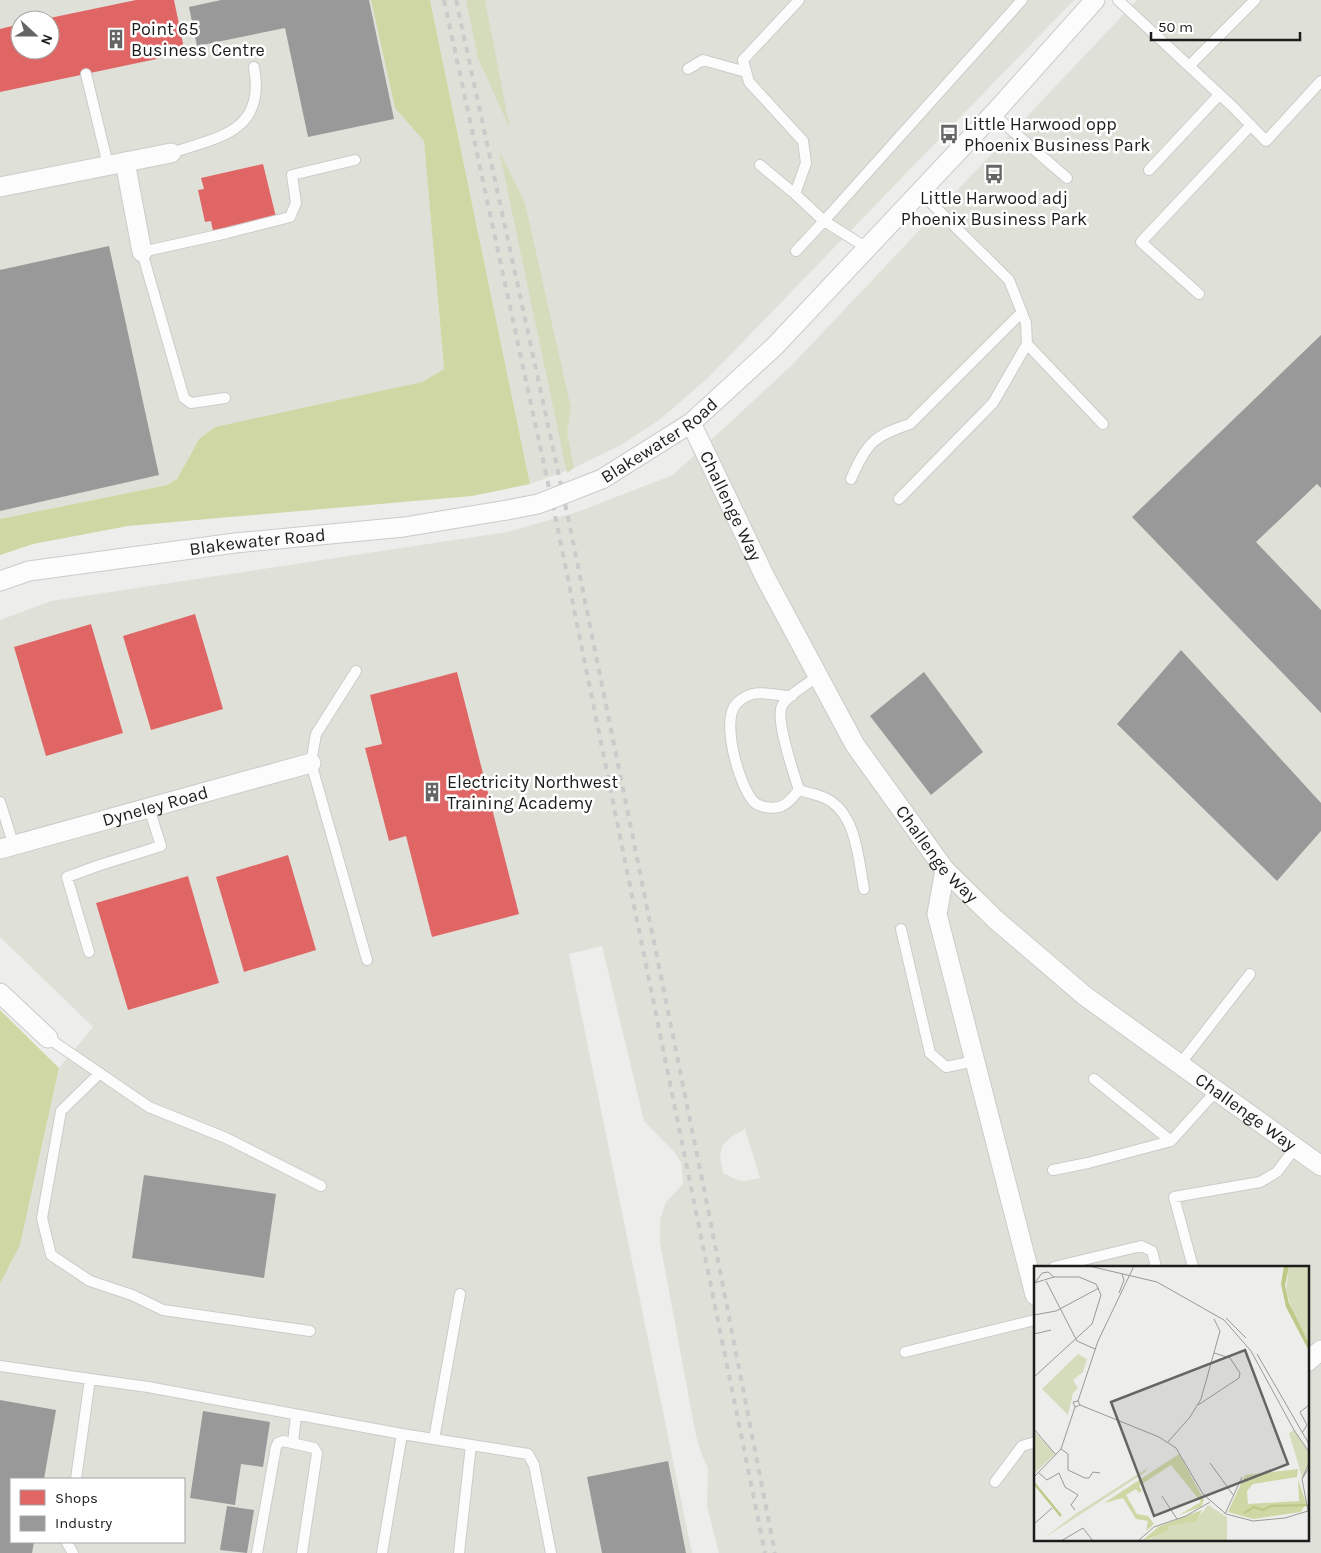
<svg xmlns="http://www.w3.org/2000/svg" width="1321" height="1553" font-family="Karla,sans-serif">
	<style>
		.built { fill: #dfe1d9; fill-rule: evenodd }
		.green { fill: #d5dcbc }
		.forest { fill: #cfd8a5 }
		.shops { fill: #e06666 }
		.industry { fill: #999 }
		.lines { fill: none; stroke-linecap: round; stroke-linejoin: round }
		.lane-casing { stroke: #cbcbc9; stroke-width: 12 }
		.street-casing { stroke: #cbcbc9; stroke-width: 21 }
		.lane { stroke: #fcfcfc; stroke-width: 10 }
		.street { stroke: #fcfcfc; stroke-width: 19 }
		.rail { stroke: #cacbca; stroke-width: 4; stroke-dasharray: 6 6; stroke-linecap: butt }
		.street-bridge-casing { stroke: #cbcbc9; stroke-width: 21; stroke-linecap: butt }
		.street-bridge { stroke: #fcfcfc; stroke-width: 19 }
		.labels { text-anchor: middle; stroke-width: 5; stroke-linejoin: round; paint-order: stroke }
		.poi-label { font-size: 18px; fill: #1c1d1b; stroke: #fff; text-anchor: start }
		.street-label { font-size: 18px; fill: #1c1d1b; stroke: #fff }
		.inset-river { fill: none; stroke: #bec988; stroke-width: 2.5 }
		.inset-road { fill: none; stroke: #999a98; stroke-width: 1 }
		.view { fill: #656664; fill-opacity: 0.15; stroke: #656664; stroke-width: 2.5 }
		.inset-edge { fill: none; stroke: #1c1d1b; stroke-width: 2.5 }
	</style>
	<rect width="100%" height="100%" fill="#edeeeb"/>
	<!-- built -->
	<path class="built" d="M 0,0 L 371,0 L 395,108 L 424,140 L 444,369 L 422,382 L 199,439 L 177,479 L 167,485 L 0,519 ZM 20,20 L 50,20 L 50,50 L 20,50 Z
		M 430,0 L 1074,0 L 707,379 L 658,421 L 621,445 L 574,468 L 530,484 Z
		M 1137,0 L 1321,0 L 1321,1553 L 719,1553 L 707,1507 L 708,1468 L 701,1453 L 696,1436 L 660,1243 L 660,1219 L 666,1202 L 683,1184 L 681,1162 L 674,1152 L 644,1121 L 602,946 L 569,954 L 692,1553 L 0,1553 L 0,1284 L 20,1245 L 59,1068 L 93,1027 L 0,937 L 0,620 L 51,601 L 507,532 L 577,512 L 673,475 L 791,366 ZM 745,1129 L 760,1178 L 745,1181 L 737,1180 L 723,1173 L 720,1157 L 722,1146 L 731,1137 ZM 1035,1267 L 1307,1267 L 1307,1539 L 1035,1539 ZM 11,1479 L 184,1479 L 184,1542 L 11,1542 Z"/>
	<!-- green -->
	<path class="green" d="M 466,0 L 485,0 L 510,129 L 478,58 Z
		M 499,150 L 525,203 L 571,408 L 567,432 L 574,468 L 567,473 Z"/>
	<!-- forest -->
	<path class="forest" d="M 371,0 L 430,0 L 530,484 L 472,496 L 128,526 L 33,544 L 0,555 L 0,519 L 167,485 L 177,479 L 199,439 L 215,427 L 422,382 L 444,369 L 424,141 L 395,108 Z
		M 0,1010 L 59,1068 L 20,1245 L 0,1284 Z"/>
	<!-- shops -->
	<path class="shops" d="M 136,0 L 174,0 L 185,53 L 0,92 L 0,29 L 20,24 L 20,50 L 50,50 L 50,20 L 45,19 Z
		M 263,164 L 276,217 L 213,231 L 211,221 L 205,222 L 198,190 L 204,189 L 201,178 Z
		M 195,614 L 223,709 L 151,730 L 123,636 Z
		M 91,624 L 123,733 L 46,756 L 14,647 Z
		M 457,672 L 519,914 L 432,937 L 406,836 L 389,841 L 365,748 L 382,744 L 370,695 Z
		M 288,855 L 316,950 L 244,972 L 216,877 Z
		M 188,876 L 219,983 L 128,1010 L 96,903 Z"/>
	<!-- industry -->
	<path class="industry" d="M 221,0 L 369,0 L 394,119 L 308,137 L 285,28 L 197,46 L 189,7 Z
		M 109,246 L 159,475 L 0,511 L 0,270 Z
		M 1321,335 L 1321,488 L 1317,484 L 1256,542 L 1321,610 L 1321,713 L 1132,517 Z
		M 1181,650 L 1321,803 L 1321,831 L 1277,881 L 1117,724 Z
		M 924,672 L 983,752 L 931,795 L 870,716 Z
		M 144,1175 L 276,1194 L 264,1278 L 132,1258 Z
		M 0,1400 L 56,1410 L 44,1479 L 11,1479 L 11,1542 L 34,1542 L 32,1553 L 0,1553 Z
		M 203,1411 L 270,1422 L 263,1467 L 241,1464 L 235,1505 L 190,1498 Z
		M 668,1461 L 686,1553 L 602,1553 L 587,1477 Z
		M 227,1506 L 254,1510 L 247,1553 L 220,1550 Z"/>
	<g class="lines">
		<defs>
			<path id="lane" d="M 1118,0 L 1233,107 L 1266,141 L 1321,81
				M 1189,66 L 1255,0
				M 688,69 L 703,60 L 746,72
				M 86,74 L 108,165
				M 993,114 L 1067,178
				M 171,153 C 219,137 266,132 254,67
				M 760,165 L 795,194
				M 1149,170 L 1219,95
				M 920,192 L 1009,280 L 1026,323 L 1027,344 L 1103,424
				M 867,248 L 824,221 L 1022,0
				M 796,251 L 824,221 L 795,194 L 806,163 L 803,141 L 749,82 L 743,60 L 799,0
				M 1199,294 L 1141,242 L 1251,125
				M 225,398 L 191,403 L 184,398 L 142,252 L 227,233 L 290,217 L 296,203 L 292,175 L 355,160
				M 851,479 C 867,443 873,436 910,424 L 1022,312
				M 899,499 L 993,403 L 1027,344
				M 356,671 L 316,734 L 311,763 L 367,960
				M 792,696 C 771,696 755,686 737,703 C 720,719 739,785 753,801 C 759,808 774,809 782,806 C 789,803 794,796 799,790 C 794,774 775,719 782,706 C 786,696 809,683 818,676
				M 799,790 C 807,793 817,794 825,798 C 857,813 858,859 864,889
				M 0,802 L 14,846
				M 901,929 L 930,1053 L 946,1067 L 975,1061
				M 89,952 L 67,877 L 100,865 L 161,846 L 149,808
				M 48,1038 L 149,1107 L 226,1138 L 321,1186
				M 1180,1064 L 1250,974
				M 100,1073 L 61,1111 L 42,1218 L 51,1255 L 90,1281 L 132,1295 L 163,1310 L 310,1331
				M 1094,1079 L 1171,1141
				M 1053,1170 L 1088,1163 L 1171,1141 L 1217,1090
				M 1054,1267 L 1141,1246 L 1152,1251 L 1156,1267
				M 1193,1267 L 1174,1197 L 1260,1182 L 1277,1172 L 1295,1148
				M 905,1352 L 1035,1320
				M 0,1366 L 90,1379
				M 434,1439 L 460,1294
				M 293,1443 L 296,1415
				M 76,1479 L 90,1379 L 148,1387 L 402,1434 L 528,1454 L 534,1465 L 551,1553
				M 995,1482 L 1022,1446 L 1035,1442
				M 67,1543 L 73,1553
				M 257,1553 L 276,1447 L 278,1443 L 283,1441 L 314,1448 L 317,1453 L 302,1553
				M 382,1553 L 402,1434
				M 459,1553 L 471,1445"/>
			<g id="street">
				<path d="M 125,162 L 142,252"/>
				<path d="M 0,187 L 171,153"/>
				<path id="s1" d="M 691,423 L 765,577 L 855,745 L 945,870 L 996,920 L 1085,996 L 1321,1166"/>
				<path id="s2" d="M 602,479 L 691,423 L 774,347 L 996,111 L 1095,0"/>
				<path id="s3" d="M 0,581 L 29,571 L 235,543 L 404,527 L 507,510"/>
				<path id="s4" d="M 0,849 L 311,763"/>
				<path d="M 945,870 L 937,914 L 1035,1295"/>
				<path d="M 0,993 L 48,1038"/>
				<path d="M 1307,1362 L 1321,1350"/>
			</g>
		</defs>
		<!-- lane casing -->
		<use href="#lane" class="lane-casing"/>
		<!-- street casing -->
		<use href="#street" class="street-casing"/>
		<!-- lane -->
		<use href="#lane" class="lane"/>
		<!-- street -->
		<use href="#street" class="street"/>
		<!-- rail -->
		<path class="rail" d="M 444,0 L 557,525 L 765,1553
			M 456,0 L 569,522 L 706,1199 L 775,1553"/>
		<defs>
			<path id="street-bridge" d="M 507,510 L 538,504 L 602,479"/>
		</defs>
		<!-- street-bridge casing -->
		<use href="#street-bridge" class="street-bridge-casing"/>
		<!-- street-bridge -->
		<use href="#street-bridge" class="street-bridge"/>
	</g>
	<!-- icons -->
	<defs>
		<symbol id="building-bare" viewBox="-9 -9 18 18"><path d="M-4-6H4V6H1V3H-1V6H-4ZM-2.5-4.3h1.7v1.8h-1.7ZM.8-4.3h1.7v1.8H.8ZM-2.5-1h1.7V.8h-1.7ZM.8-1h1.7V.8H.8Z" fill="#656664" stroke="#fff" stroke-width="2.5" paint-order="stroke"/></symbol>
		<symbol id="bus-bare" viewBox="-9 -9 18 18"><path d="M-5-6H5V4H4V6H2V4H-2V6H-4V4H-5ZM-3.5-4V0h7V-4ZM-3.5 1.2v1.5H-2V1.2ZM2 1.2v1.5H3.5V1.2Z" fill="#656664" stroke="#fff" stroke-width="2.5" paint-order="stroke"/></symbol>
	</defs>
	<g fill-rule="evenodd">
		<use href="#building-bare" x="102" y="25" width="28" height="28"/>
		<use href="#bus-bare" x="935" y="120" width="28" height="28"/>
		<use href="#bus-bare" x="980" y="160" width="28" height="28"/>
		<use href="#building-bare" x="418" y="778" width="28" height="28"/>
	</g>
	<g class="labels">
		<!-- poi labels -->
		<g class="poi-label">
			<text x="131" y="35">Point 65<tspan x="131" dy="21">Business Centre</tspan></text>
			<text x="964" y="130">Little Harwood opp<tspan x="964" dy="21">Phoenix Business Park</tspan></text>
			<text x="994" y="204" text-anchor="middle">Little Harwood adj<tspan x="994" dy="21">Phoenix Business Park</tspan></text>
			<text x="447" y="788">Electricity Northwest<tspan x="447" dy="21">Training Academy</tspan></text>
		</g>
		<!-- street labels -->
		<g class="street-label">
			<text dy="6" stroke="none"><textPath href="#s2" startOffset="69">Blakewater Road</textPath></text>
			<text dy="6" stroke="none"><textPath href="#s1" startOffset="92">Challenge Way</textPath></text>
			<text dy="6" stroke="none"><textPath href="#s3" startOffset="261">Blakewater Road</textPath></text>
			<text dy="6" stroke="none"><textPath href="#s4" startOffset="161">Dyneley Road</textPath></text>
			<text dy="6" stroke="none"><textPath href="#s1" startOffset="498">Challenge Way</textPath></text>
			<text dy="6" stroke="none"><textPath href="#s1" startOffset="902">Challenge Way</textPath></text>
		</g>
	</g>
	<!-- overview -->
	<g transform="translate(1034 1266)">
		<rect width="275" height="275" fill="#edeeeb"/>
		<path d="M 255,0 L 275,0 L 275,78 L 260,51 L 252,24 ZM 44,88 L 53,93 L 49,106 L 39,114 L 44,122 L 39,127 L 34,149 L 8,123 ZM 260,164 L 275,186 L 275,197 L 268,211 L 255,167 ZM 0,165 L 21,188 L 0,208 ZM 115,201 L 110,207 L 10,272 L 40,249 ZM 174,239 L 193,251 L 193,275 L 111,275 L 128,268 L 134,260 L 161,256 Z" fill="#d5dcbc"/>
		<path d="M 145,188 L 170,234 L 167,241 L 145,249 L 167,236 L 137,199 L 105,220 L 108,225 L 105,227 L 102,223 L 92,229 L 103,248 L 114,250 L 120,258 L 112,265 L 114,255 L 102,253 L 89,232 L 70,237 ZM 264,203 L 263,211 L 219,218 L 213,225 L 214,238 L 265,235 L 264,213 L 272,237 L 267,246 L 219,253 L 194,246 L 211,209 ZM 168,244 L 162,256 L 134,260 L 135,264 L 128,268 L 108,275 L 124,261 Z" fill="#cfd8a5"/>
		<path d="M 250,0 L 255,0 L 251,20 L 255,37 L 275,78 L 275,85 L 252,41 L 247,18 Z" fill="#bec988"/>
		<path class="inset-river" d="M 0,217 L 27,250M 210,247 L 220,241 L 229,244 L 237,240 L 275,239"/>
		<path class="inset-road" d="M 55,0 L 123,16 L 190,54 L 217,85 L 260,164 L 275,186M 12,15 L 43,75 L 61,83M 0,17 L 20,11 L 45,11 L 62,18 L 67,29 L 58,58 L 0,111M 1,17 L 8,7 L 14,6 L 20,11M 85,27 L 90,14 L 88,8M 0,49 L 22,45 L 65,22M 192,52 L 212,72M 0,68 L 17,64M 223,88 L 275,178M 44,135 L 46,139 L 41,141 L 39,136 L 44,135 L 64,75 L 100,0M 46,139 L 125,171 L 142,182 L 169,228 L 192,248 L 219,255 L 251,252 L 274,245M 164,139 L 205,112 L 206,107 L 196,92 L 180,87M 0,163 L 22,189M 268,167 L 273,159 L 266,146 L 275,139M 134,176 L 156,151 L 167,133 L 186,65 L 180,53M 27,183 L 34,188 L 34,204 L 51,212 L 55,212 L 59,206 L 66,207M 176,197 L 200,230M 275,197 L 268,213 L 275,202M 5,207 L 13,214 L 25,207 L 31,221 L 44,229 L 37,239 L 41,244M 0,211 L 27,183 L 41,141M 268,213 L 274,245M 128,230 L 143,253M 191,248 L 208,211M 0,258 L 18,242M 27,275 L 49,262 L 59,275M 104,275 L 120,261 L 152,250 L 176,236"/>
		<path class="view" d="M 211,84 L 254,198 L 120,250 L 77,136 Z"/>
		<rect width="275" height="275" class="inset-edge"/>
	</g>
	<!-- legend -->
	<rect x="10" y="1478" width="175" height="65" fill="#ffffff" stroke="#a4a5a4"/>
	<rect x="20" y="1490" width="25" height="15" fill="#e06666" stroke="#a4a5a4"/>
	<text x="55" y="1503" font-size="15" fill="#1c1d1b">Shops</text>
	<rect x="20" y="1516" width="25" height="15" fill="#999999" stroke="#a4a5a4"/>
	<text x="55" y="1528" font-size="15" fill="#1c1d1b">Industry</text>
	<!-- north arrow -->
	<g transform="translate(35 35) rotate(111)"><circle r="24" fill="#ffffff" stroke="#a4a5a4"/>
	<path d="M0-4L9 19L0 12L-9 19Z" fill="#656664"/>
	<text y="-8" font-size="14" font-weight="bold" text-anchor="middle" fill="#1c1d1b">N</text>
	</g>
	<!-- scale -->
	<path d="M1151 32v8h149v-8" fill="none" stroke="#1c1d1b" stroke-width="2.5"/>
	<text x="1158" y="32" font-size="15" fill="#1c1d1b" stroke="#ffffff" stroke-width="4" paint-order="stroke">50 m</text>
</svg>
